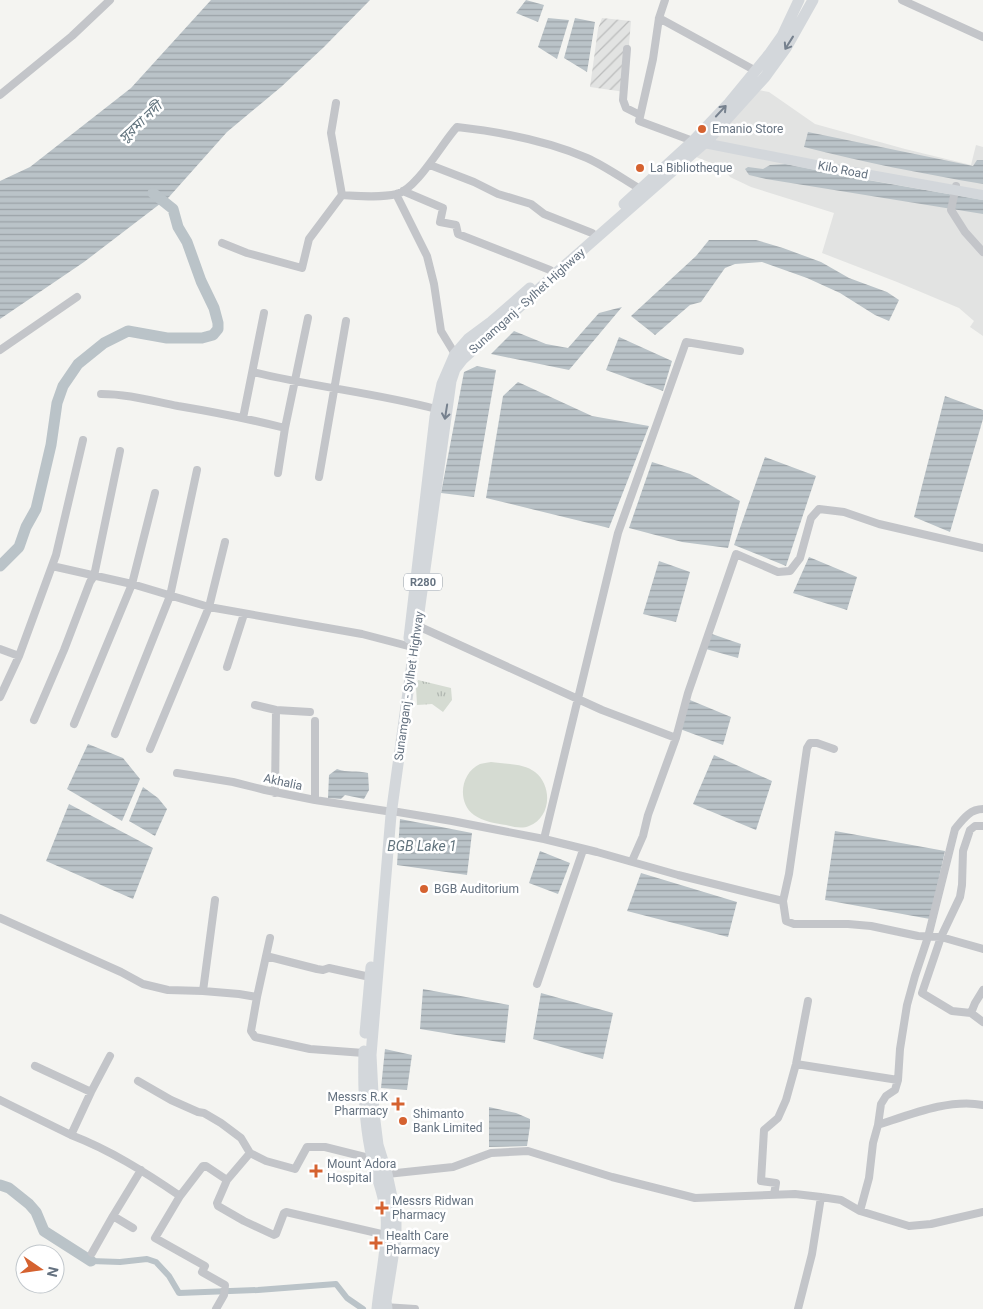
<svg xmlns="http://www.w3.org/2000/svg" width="983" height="1309" font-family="Roboto,'Noto Sans Bengali',sans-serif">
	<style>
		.built { fill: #e2e3e2 }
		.industrial { fill: url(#industrial-furrows) }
		.park { fill: url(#park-tufts) }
		.garden { fill: #d5dbd2 }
		.water { fill: url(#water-rules) }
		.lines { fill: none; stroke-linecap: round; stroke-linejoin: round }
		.canal { stroke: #bac3c8; stroke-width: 6 }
		.river { stroke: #bac3c8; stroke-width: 11 }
		.street { stroke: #c3c5c9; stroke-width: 8 }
		.secondary { stroke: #d3d7db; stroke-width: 10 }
		.primary { stroke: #d3d7db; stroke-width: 11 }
		.oneway { stroke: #76818e }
		.poi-dot { fill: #d56230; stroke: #fff; stroke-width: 2 }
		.labels { text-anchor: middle; stroke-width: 5; stroke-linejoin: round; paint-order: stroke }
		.shield { fill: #fff; stroke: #939ca6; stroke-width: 1 }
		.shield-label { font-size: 11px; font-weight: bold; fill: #657280 }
		.poi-label { font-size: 12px; fill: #657280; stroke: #fff; text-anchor: start }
		.street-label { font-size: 12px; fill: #657280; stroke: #fff }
		.water-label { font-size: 14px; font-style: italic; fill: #61737d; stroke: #fff }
	</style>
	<defs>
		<pattern id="industrial-furrows" width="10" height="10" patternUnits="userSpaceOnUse" patternTransform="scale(1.25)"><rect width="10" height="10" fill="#e2e3e2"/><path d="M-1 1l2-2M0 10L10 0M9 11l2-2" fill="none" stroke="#bbbcbc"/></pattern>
		<pattern id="park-tufts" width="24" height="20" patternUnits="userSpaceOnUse" patternTransform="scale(1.25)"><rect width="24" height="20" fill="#d5dbd2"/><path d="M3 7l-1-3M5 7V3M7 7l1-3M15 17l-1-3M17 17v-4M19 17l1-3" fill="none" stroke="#b0b6b0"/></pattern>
		<pattern id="water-rules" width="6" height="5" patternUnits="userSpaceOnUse" patternTransform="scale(1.25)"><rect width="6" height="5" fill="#bac3c8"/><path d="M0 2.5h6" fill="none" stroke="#9ba3a8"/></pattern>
	</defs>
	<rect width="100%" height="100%" fill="#f4f4f1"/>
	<!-- built -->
	<path class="built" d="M 758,90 L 769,92 L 815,124 L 905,149 L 971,165 L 976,145 L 983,147 L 983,336 L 970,327 L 974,321 L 959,308 L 897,282 L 822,253 L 834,213 L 751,187 L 730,177 L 728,174 L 729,170 L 696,157 Z"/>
	<!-- industrial -->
	<path class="industrial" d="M 602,18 L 631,21 L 625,92 L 590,87 L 598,29 Z"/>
	<!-- park -->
	<path class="park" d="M 418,680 L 451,688 L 452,700 L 443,712 L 432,704 L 417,705 L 416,687 Z"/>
	<!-- garden -->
	<path class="garden" d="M 491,762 C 504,764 524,763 535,772 C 553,786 551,818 529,826 C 522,829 514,827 506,825 C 497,824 482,821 474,815 C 457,803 460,773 480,764 C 483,763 487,763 491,762 Z"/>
	<!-- water -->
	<path class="water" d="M 211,0 L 370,0 L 324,47 L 281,87 L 227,132 L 169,197 L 84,262 L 0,319 L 0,181 L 30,167 L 131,88 Z
		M 526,0 L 544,5 L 538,22 L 516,13 Z
		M 548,18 L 569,20 L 557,59 L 538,47 Z
		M 575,18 L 595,22 L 587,72 L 564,58 Z
		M 808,132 L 973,166 L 977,160 L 983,160 L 983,184 C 923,174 863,162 804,147 Z
		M 786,164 L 856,178 L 983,200 L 983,214 L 766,179 L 749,175 L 745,169 L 748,167 L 763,169 L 770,165 Z
		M 709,240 L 756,240 L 783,248 L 821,262 L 849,278 L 887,292 L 899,300 L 889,321 L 875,315 L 840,293 L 807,278 L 762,262 L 735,264 L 725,268 L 701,302 L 690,305 L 655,335 L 631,316 L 696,256 Z
		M 622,307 L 569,370 L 491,354 L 514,331 L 546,344 L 568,348 L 599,313 Z
		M 619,337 L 672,361 L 663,391 L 606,370 Z
		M 477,366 L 496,370 L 474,497 L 441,493 L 464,372 Z
		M 518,382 L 592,416 L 649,426 L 609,528 L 486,498 L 503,396 Z
		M 945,396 L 983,410 L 983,419 L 950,532 L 914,517 Z
		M 765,457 L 816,476 L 786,566 L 734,545 Z
		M 652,462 L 690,474 L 740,501 L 728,548 L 682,542 L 629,528 Z
		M 809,557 L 857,577 L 847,610 L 793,593 Z
		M 659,561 L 690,572 L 676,622 L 643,614 Z
		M 709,633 L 741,644 L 738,658 L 706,649 Z
		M 690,700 L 731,717 L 723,745 L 680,729 Z
		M 88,744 L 123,758 L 140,779 L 122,821 L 67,789 Z
		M 714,755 L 772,781 L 756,830 L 693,804 Z
		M 337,769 C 347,773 357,770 368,773 L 369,790 L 364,799 L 345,795 L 341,799 L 328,798 L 329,775 Z
		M 143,787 L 158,798 L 167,809 L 155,836 L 129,821 Z
		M 69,804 L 153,848 L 133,899 L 46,861 Z
		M 400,819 L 472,833 L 467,875 L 397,865 Z
		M 835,831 L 945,851 L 930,919 L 825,900 Z
		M 540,851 L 570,863 L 558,894 L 529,883 Z
		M 641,873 L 737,902 L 728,937 L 627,911 Z
		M 423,989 L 509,1005 L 505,1043 L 420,1029 Z
		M 541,993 L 613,1013 L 603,1059 L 533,1039 Z
		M 385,1049 L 412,1055 L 407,1090 L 381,1088 Z
		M 489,1107 L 516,1113 L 530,1119 L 530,1126 L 527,1146 L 489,1147 Z"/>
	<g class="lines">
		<!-- canal -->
		<path class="canal" d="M 91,1261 L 120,1262 L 147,1259 L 156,1262 L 169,1276 L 179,1293 L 258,1290 L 336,1284 L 347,1298 L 363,1309"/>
		<!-- river -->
		<path class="river" d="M 0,566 L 19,547 L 26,527 L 36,509 L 51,445 L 57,403 L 63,386 L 78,364 L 104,343 L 128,331 L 167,338 L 202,338 L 213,335 L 218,329 L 218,323 L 214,308 L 201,281 L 187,242 L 178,227 L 173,209 L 153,193
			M 0,1185 L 9,1188 L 29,1204 L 36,1212 L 44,1231 L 91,1261"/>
		<!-- street -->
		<path class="street" d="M 665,0 L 659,18 L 653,59 L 639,121 L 693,141
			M 902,0 L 983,37
			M 659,18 L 756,71
			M 627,49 L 623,100 L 626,108 L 640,115
			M 0,95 L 72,36 L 110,0
			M 430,165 L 474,182 L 498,194 L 531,204 L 544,214 L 592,233
			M 956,186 L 951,210 L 965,232 L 983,252
			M 403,191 L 443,208 L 440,222 L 456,225 L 458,234 L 550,270
			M 396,194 L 427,256 L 434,284 L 441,331 L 455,354
			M 342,195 C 360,196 380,198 397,194 C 417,189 442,143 457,127 C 502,132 545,140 587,158 C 605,166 623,179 640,189
			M 222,243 L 247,253 L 302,268 L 309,239 L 342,195 L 331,133 L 336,103
			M 0,350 L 77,297
			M 253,372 C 314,387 376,393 436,409
			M 101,394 C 128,394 152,401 178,406 C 214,412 250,419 285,428
			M 243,418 L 264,313
			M 278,473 L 285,428 L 308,318
			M 319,477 L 346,321
			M 52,566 L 132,584 L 209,607 L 362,634 L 408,646
			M 418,626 L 602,710 L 676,738
			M 0,649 L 19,656
			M 227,667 L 244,614
			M 0,697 L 19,656 L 56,555 L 83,440
			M 255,705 L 276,710 L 310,712
			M 34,720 L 64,650 L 90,582 L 94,576 L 120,451
			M 315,721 L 315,800
			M 74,724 L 132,584 L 155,493
			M 115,734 L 170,596 L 197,470
			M 150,749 L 209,607 L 225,542
			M 177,773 L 233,782 L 265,790 L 315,800 L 386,811
			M 275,793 L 276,710
			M 392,811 L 452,821 L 544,839 L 597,852 L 678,875 L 783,901 L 786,921 L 794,924 L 848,924 L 871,926 L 918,936 L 941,937 L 983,949
			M 983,826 L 975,826 L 970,830 L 963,851 L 962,885 L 960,897 L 941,937 L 922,993 L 952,1011 L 971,1013 L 983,1022
			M 544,839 L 618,533 L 686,342 L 740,351
			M 632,861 L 643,836 L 648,815 L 676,738 L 688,693 L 736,554 L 778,572 L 790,571 L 800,558 L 811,518 L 819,509 L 844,512 L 879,524 L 983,548
			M 215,900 L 203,991 L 239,994 L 257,997 L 251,1031 L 255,1037 L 310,1049 L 364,1053
			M 783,901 L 789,874 L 807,748 L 810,743 L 817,743 L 834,749
			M 0,918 L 121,972 L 143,984 L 168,990 L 203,991
			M 266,956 L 317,969 L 323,970 L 329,968 L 370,977
			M 537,984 L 583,850
			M 257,997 L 270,938
			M 971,1013 L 975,1003 L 983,990
			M 110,1056 L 91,1092 L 71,1135 C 110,1150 145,1172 180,1196 L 155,1238 L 205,1266 L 202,1272 L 225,1285 L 224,1295 L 216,1309
			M 796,1064 L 898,1080
			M 35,1066 L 91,1092
			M 138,1081 L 171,1100 L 198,1112 L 204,1113 L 221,1123 L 241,1138 L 250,1153 L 266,1161 L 295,1169 L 307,1147 L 325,1147 L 365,1157 L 372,1158
			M 0,1100 L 71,1135
			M 878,1125 L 881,1104 L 886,1096 L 895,1090 L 898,1080 L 900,1049 L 907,1005 L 915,976 L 928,937 L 955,829 C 963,819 970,809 983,809
			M 387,1174 L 453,1167 L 491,1153 L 528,1151 L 612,1177 L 695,1198 L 795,1194 L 821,1197 L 841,1200 L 860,1211 L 909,1226 L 931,1224 L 983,1212
			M 227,1180 L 250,1153
			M 774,1195 L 776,1183 L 761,1181 L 764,1130 L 778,1118 L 786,1100 L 796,1064 L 808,1001
			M 180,1196 L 203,1166 L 206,1166 L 227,1180 L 217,1203 L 218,1206 L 244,1221 L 274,1235 L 276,1234 L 284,1213 L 286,1212 L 390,1236
			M 860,1211 L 869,1178 L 873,1143 L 878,1125 C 909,1115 950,1098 983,1105
			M 133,1228 L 113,1216 L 141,1170
			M 92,1253 L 113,1216
			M 384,1307 L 415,1309
			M 798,1309 L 812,1254 L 821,1197"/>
		<!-- secondary -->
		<path class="secondary" d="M 704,143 L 831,168 L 983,195"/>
		<!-- primary -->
		<path class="primary" d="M 624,204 L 693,141 L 729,103 L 770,53 L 782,36 L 799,0
			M 409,638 L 435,417 L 442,384 L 455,354 L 468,339 L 491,322 L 530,288
			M 365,1033 L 371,967
			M 364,1051 C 363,1086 364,1124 372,1158 C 376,1177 384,1194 386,1214 C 388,1245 380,1278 377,1309
			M 387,1309 L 386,1301 L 396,1238 L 396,1216 L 387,1174 L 378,1145 L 374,1113 L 371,1055 L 391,815 L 451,381 L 455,369 L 462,360 L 554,275 L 709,139 L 765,77 L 786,48 L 813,0"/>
	</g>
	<!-- one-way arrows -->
	<defs><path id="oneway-shaft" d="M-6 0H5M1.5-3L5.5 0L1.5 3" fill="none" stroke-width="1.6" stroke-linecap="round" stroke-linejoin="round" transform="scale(1.25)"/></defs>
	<g class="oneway">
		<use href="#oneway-shaft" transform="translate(789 43) rotate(122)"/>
		<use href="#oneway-shaft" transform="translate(721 111) rotate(-47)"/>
		<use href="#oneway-shaft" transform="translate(446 412) rotate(99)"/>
	</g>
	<!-- markers -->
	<g class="poi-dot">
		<circle cx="702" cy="129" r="5"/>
		<circle cx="640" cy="168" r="5"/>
		<circle cx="424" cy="889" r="5"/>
		<path d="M395.5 1096.5h5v5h5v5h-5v5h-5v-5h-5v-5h5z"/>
		<circle cx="403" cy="1121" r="5"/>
		<path d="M313.5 1163.5h5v5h5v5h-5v5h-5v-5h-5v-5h5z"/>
		<path d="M379.5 1200.5h5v5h5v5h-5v5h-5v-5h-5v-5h5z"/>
		<path d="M373.5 1235.5h5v5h5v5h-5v5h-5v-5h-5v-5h5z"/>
	</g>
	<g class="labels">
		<!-- shield labels -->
		<rect class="shield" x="404" y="573.5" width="38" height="17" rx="4"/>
		<g class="shield-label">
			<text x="423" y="586">R280</text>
		</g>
		<!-- poi labels -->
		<g class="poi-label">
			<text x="712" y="133">Emanio Store</text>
			<text x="650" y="172">La Bibliotheque</text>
			<text x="434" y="893">BGB Auditorium</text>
			<text x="388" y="1101" text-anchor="end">Messrs R.K<tspan x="388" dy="14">Pharmacy</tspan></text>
			<text x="413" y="1118">Shimanto<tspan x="413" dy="14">Bank Limited</tspan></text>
			<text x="327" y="1168">Mount Adora<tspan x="327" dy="14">Hospital</tspan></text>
			<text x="392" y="1205">Messrs Ridwan<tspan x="392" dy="14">Pharmacy</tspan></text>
			<text x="386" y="1240">Health Care<tspan x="386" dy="14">Pharmacy</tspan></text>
		</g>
		<!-- street labels -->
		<g class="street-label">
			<text transform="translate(843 170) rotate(11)" y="4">Kilo Road</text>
			<text transform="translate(527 301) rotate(-42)" y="4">Sunamganj - Sylhet Highway</text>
			<text transform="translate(409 686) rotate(-82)" y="4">Sunamganj - Sylhet Highway</text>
			<text transform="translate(283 782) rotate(12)" y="4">Akhalia</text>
		</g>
		<!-- water labels -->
		<g class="water-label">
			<text transform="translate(140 122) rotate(-43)" y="5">সুরমা নদী</text>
			<text x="422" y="851">BGB Lake 1</text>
		</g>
	</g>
	<!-- north arrow -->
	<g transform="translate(40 1269) rotate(103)"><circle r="24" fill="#ffffff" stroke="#c1c7cc"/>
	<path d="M0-4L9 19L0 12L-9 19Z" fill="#d56230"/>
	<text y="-8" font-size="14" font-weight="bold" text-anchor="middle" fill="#657280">N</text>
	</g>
</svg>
